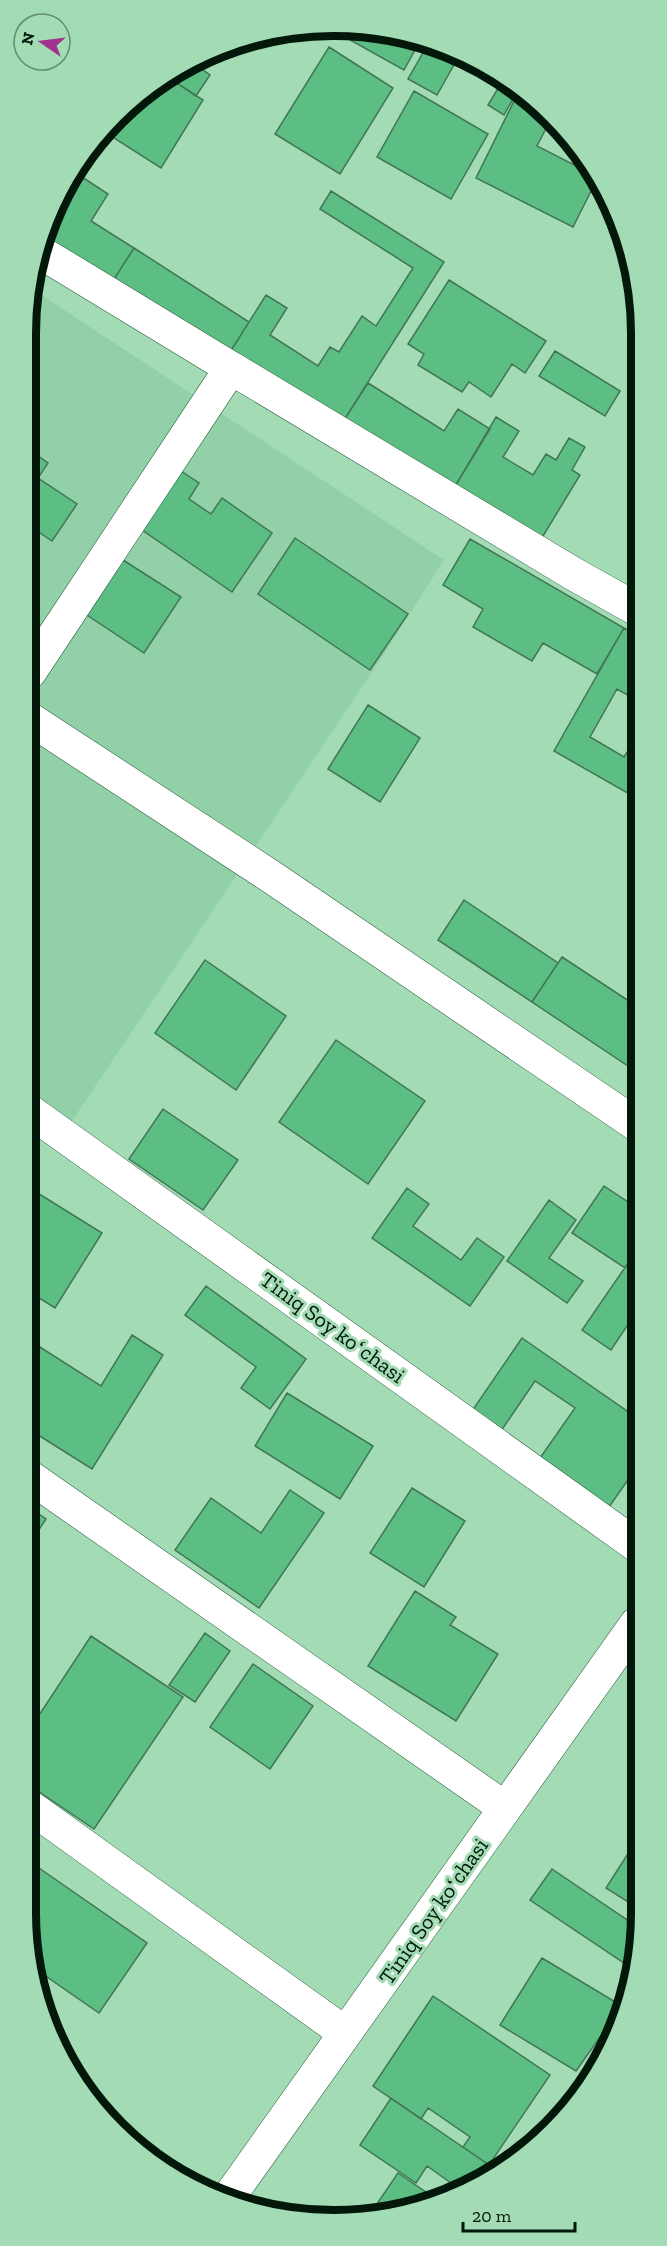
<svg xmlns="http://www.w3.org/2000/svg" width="667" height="2246" font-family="'Zilla Slab',serif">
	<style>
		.built { fill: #92d1a8 }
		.building { fill: #5cbe83; stroke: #417655; stroke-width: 1.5 }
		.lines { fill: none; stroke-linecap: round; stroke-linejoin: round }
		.minor-casing { stroke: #275c3c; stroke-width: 34 }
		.minor { stroke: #fff; stroke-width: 33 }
		.labels { text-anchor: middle; stroke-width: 6; stroke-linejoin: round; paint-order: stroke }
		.street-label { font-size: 22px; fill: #03170a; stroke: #a3dbb5 }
		.rim { fill: none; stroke: #03170a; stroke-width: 8 }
	</style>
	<rect width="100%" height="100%" fill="#a3dbb5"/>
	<!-- built -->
	<path class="built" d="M 31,288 L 444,560 L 375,668 L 68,1127 L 28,1100 Z"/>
	<!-- building -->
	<path class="building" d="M 334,31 L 393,31 L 420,41 L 404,70 Z
		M 428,44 L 459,56 L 437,95 L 408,79 Z
		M 329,47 L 393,88 L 340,174 L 275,134 Z
		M 468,59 L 487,67 L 518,90 L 504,115 L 488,105 L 503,80 Z
		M 195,64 L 210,75 L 196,96 L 166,76 Z
		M 166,76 L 203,100 L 161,168 L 106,133 Z
		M 414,91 L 488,134 L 451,199 L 377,157 Z
		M 519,91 L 552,117 L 537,146 L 594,175 L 597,179 L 573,227 L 476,178 Z
		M 79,175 L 108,194 L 91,221 L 134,248 L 111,284 L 45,241 L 59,208 Z
		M 331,191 L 444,262 L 339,428 L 227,357 L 266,295 L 287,308 L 270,335 L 318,366 L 330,347 L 339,352 L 362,316 L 376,326 L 413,268 L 320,209 Z
		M 134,248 L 249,322 L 227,357 L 111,284 Z
		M 449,280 L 546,341 L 525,373 L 512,364 L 491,397 L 469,382 L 462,392 L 418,365 L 424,354 L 408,344 Z
		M 555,351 L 620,391 L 605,416 L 539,376 Z
		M 368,383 L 444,431 L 458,409 L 490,429 L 451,493 L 339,428 Z
		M 496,417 L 519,431 L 503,457 L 533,475 L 546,454 L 556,460 L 569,438 L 585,447 L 572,470 L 580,475 L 537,546 L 451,493 Z
		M 31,451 L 48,463 L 38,478 L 77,504 L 52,541 L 30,526 Z
		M 172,465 L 199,483 L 189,499 L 211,514 L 222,498 L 272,533 L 232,592 L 132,523 Z
		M 295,538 L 408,614 L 370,670 L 258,594 Z
		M 470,539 L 624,628 L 597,674 L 543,643 L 532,661 L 473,627 L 483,609 L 443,585 Z
		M 123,560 L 181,597 L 144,653 L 87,615 Z
		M 624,628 L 638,636 L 638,701 L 617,689 L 590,737 L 624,757 L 633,743 L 638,746 L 638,799 L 554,751 Z
		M 368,705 L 420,738 L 380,802 L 328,769 Z
		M 464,900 L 558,963 L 532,1002 L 438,940 Z
		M 562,957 L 638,1007 L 637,1058 L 631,1068 L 532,1002 Z
		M 205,960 L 286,1016 L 236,1090 L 155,1033 Z
		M 336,1040 L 425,1101 L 368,1184 L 279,1122 Z
		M 163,1109 L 238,1160 L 203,1210 L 129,1159 Z
		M 604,1186 L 637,1208 L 637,1250 L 625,1268 L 572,1233 Z
		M 28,1187 L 102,1233 L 55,1308 L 28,1291 Z
		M 407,1188 L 429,1204 L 413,1226 L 461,1260 L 477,1238 L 504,1257 L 470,1306 L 372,1238 Z
		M 549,1200 L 576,1220 L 549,1258 L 583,1281 L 567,1303 L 507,1261 Z
		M 637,1250 L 637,1311 L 611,1350 L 582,1330 Z
		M 206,1286 L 306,1359 L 270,1409 L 241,1388 L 256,1367 L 185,1315 Z
		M 132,1335 L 163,1355 L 92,1469 L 27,1428 L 27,1367 L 40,1347 L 101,1386 Z
		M 522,1338 L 637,1418 L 637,1467 L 609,1507 L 540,1458 L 575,1408 L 535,1381 L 501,1431 L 472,1411 Z
		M 287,1393 L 373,1446 L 340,1499 L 255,1446 Z
		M 412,1488 L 465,1521 L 424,1587 L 370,1553 Z
		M 290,1490 L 324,1513 L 259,1608 L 175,1550 L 211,1498 L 261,1533 Z
		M 27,1506 L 46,1519 L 27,1548 Z
		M 415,1591 L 456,1617 L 450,1625 L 498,1654 L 456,1721 L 368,1666 Z
		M 205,1633 L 230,1651 L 195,1702 L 169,1685 Z
		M 91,1636 L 183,1697 L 94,1829 L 26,1783 L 26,1735 Z
		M 253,1664 L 313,1706 L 270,1769 L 210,1727 Z
		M 636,1752 L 636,1766 L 630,1762 Z
		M 636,1841 L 636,1907 L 606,1888 Z
		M 26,1859 L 147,1943 L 99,2013 L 37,1970 L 26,1912 Z
		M 552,1869 L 636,1926 L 636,1971 L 530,1900 Z
		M 542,1958 L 622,2006 L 576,2071 L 500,2025 Z
		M 433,1996 L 550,2075 L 489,2165 L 463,2147 L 470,2137 L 428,2108 L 421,2119 L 373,2086 Z
		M 391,2098 L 489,2165 L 481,2177 L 458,2188 L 427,2166 L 416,2183 L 360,2145 Z
		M 398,2173 L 436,2199 L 414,2210 L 370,2214 Z
		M 323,2212 L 331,2218 L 318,2219 Z"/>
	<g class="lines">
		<defs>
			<path id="minor" d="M 231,368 L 572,573 L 638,610
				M 30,672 L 231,368 L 40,252
				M 30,719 L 270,876 L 637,1125
				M 28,1110 L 636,1545
				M 27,1475 L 505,1808
				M 26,1804 L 345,2033
				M 229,2197 L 636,1624"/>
		</defs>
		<!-- minor casing -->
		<use href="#minor" class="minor-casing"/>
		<!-- minor -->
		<use href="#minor" class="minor"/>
	</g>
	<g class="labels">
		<!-- street labels -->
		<g class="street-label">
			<text transform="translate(333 1327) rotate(36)" y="8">Tiniq Soy koʻchasi</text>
			<text transform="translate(433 1911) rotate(-55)" y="8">Tiniq Soy koʻchasi</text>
		</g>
	</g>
	<!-- crop -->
	<path d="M0 0H667V2246H0ZM333 36H334A297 297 0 0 1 631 333V1913A297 297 0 0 1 334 2210H333A297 297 0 0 1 36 1913V333A297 297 0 0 1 333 36Z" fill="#a3dbb5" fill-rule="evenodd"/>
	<path class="rim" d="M333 36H334A297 297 0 0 1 631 333V1913A297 297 0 0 1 334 2210H333A297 297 0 0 1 36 1913V333A297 297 0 0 1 333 36Z"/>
	<!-- north arrow -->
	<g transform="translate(42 42) rotate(284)"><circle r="28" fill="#a3dbb5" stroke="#638d71" stroke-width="1.5"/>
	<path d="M0-4.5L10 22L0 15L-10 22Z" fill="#a1318f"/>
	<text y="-9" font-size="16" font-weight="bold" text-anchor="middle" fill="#03170a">N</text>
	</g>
	<!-- scale -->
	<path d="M463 2222v9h112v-9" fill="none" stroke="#03170a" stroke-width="3"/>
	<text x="472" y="2222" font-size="18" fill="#03170a" stroke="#a3dbb5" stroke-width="4.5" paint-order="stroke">20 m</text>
</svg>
